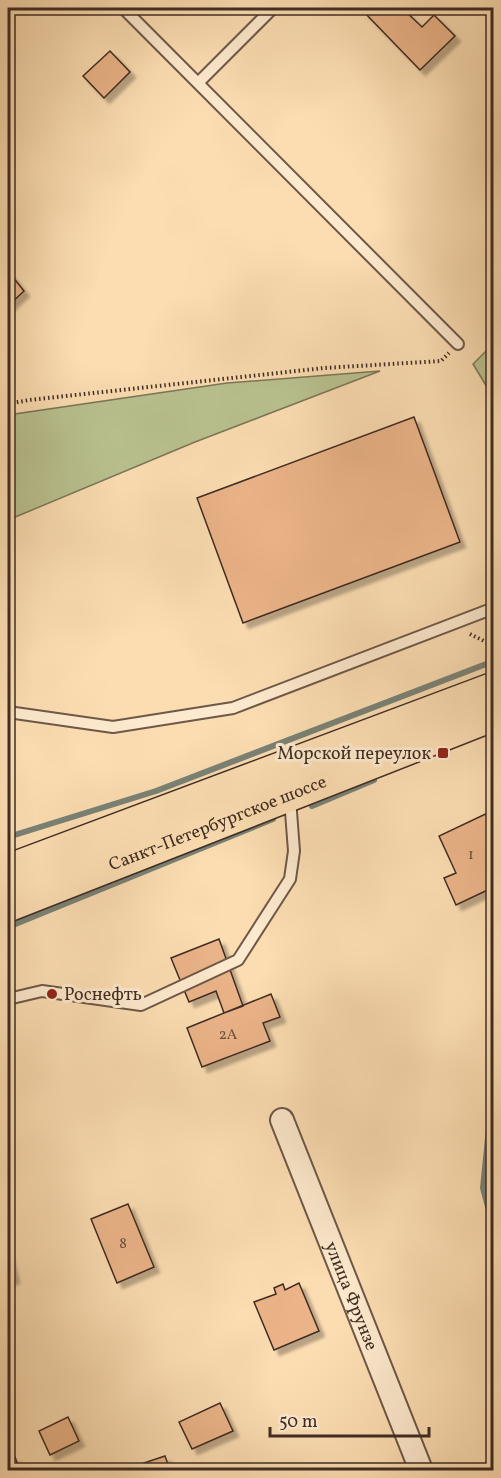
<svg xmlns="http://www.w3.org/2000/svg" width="501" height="1478" font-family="Vollkorn,serif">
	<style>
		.green { fill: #b9c290; stroke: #7c775a; stroke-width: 1.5 }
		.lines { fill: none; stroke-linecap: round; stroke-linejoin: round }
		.stream { stroke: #798276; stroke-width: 6 }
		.building { fill: #ebb488; stroke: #3f2c24; stroke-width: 1.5; filter: url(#shadow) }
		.service-casing { stroke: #6e5848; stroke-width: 14 }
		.minor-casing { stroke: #6e5848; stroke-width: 26 }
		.primary-casing { stroke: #3f2c24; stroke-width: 36 }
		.path { stroke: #3f2c24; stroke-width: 4; stroke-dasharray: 1.5 3; stroke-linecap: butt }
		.service { stroke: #fde9cd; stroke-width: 10 }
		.minor { stroke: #fde9cd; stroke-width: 22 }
		.primary { stroke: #fcddb2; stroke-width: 33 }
		.poi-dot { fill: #8f2418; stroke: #fde9cd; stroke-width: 2 }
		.labels { text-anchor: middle; stroke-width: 6; stroke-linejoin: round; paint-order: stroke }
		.number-label { font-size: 15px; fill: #6a4e3d }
		.poi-label { font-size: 18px; fill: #3f2c24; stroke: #fde9cd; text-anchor: end }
		.street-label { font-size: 18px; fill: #3f2c24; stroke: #fde9cd }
	</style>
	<defs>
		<filter id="shadow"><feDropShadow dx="5.5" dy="5.5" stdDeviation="1.5" flood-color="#0004"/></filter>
	</defs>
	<rect width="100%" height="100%" fill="#fcddb2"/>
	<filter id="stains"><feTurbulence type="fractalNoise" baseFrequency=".00333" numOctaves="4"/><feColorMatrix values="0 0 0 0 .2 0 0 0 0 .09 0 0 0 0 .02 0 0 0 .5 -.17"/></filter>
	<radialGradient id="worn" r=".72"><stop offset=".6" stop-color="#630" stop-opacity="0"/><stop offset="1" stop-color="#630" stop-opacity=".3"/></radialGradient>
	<!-- green -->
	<path class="green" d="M 493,344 L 493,397 L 473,364 Z
		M 380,371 L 195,442 L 8,520 L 8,415 L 227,383 Z"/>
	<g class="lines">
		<!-- stream -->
		<path class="stream" d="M 312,806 L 374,780
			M 8,837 L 156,791 L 494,661
			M 8,927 L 273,819
			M 494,1078 L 483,1188 L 494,1229"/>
	</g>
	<!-- building -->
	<path class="building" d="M 366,8 L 402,8 L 422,27 L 434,15 L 455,36 L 420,70 L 363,11 Z
		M 110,51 L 130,72 L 104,98 L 83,76 Z
		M 8,271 L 24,291 L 8,306 Z
		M 414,417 L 460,542 L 243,623 L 197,498 Z
		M 494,810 L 494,887 L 456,905 L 444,878 L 456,873 L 439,836 Z
		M 219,939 L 243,1006 L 224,1013 L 216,991 L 189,1002 L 171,958 Z
		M 271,994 L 280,1017 L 263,1023 L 270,1041 L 202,1067 L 187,1028 Z
		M 128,1204 L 154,1267 L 117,1283 L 91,1219 Z
		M 8,1252 L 14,1278 L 8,1280 Z
		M 299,1283 L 319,1331 L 274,1350 L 254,1302 L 276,1294 L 274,1288 L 283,1284 L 285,1290 Z
		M 220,1403 L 233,1431 L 192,1449 L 179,1422 Z
		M 68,1417 L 79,1441 L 50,1455 L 39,1431 Z
		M 165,1456 L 170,1470 L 140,1470 L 138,1465 Z
		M 15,1457 L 20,1470 L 8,1470 L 8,1460 Z"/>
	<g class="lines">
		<defs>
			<path id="service" d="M 123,8 L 458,344
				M 199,82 L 273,8
				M 8,712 L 113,727 L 233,708 L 494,608
				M 8,999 L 42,991 L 141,1005 L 238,960 L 290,879 L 294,851 L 290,799"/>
			<g id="minor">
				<path id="s1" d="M 282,1120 L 421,1470"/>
			</g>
			<g id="primary">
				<path d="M 8,871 L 494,689"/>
				<path id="s2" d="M 8,905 L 494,714"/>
			</g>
		</defs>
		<!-- service casing -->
		<use href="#service" class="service-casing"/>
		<!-- minor casing -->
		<use href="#minor" class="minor-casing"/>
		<!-- primary casing -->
		<use href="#primary" class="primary-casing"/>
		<!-- path -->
		<path class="path" d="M 8,404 L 29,400 L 324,368 L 441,361 L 449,353
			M 470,634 L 494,646"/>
		<!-- service -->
		<use href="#service" class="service"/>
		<!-- minor -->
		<use href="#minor" class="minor"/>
		<!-- primary -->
		<use href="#primary" class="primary"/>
	</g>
	<!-- markers -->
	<g class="poi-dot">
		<rect x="437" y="747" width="12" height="12" rx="3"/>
		<circle cx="52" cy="994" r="6"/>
	</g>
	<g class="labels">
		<!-- number labels -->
		<g class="number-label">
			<text x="471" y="859">1</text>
			<text x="228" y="1039">2А</text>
			<text x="123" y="1248">8</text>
		</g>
		<!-- poi labels -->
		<g class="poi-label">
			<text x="431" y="759">Морской переулок</text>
			<text x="64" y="1000" text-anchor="start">Роснефть</text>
		</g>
		<!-- street labels -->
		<g class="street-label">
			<text dy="6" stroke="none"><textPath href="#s2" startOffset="225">Санкт-Петербургское шоссе</textPath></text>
			<text dy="6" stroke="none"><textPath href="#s1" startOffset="189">улица Фрунзе</textPath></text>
		</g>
	</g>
	<!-- margin -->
	<rect width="501" height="1478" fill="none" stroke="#fcddb2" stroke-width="30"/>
	<rect x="9" y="9" width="483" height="1460" fill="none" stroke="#3f2c24" stroke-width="3"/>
	<rect x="15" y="15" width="471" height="1448" fill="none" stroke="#3f2c24" stroke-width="1.5"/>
	<!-- scale -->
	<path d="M270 1427v9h159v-9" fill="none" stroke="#3f2c24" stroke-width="3"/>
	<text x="279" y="1427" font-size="18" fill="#3f2c24" stroke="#fde9cd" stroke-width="4.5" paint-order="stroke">50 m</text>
	<rect width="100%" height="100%" filter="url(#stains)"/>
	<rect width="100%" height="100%" fill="url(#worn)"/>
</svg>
